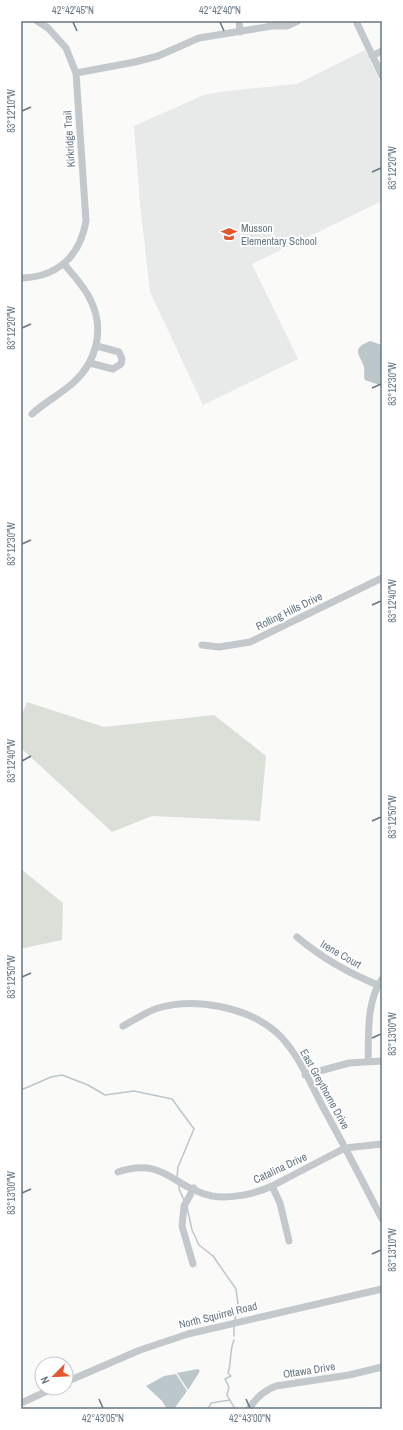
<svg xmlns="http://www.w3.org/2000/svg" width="403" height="1430" font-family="'Archivo Narrow',sans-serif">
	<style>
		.built { fill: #e8e9e9 }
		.green { fill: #dadfd7 }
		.water { fill: #bbc7cb }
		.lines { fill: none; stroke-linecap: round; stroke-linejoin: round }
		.stream { stroke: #bbc7cb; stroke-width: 1.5 }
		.minor { stroke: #c3c8cc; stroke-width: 7 }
		.ticks { fill: none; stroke: #657683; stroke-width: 1.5 }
		.labels { text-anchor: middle; stroke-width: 4; stroke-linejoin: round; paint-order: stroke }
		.street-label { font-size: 11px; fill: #657683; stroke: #fff }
		.poi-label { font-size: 11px; fill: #657683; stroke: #fff; text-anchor: start }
		.neatline { fill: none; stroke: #657683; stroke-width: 1.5 }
		.ticks-label { font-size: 10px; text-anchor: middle; fill: #657683 }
	</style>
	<rect width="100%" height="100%" fill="#fafaf8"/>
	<!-- built -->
	<path class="built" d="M 365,50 L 382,85 L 382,201 L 252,264 L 298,359 L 203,405 L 150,292 L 140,204 L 134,126 L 204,95 L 227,91 L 297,84 Z"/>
	<!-- green -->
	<path class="green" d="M 27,702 L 104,727 L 214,715 L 266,756 L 260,821 L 152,816 L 112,832 L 21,748 L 21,717 Z
		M 21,869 L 63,903 L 62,940 L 24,948 L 21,947 Z"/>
	<!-- water -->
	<path class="water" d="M 370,341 L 382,345 L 382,386 L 365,380 C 363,376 365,371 364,367 C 359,353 351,349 370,341 Z
		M 198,1369 L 200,1371 L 188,1390 L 177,1373 Z
		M 176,1374 L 187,1391 L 174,1409 L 167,1409 L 162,1401 L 146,1386 L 164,1376 Z"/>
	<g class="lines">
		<!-- stream -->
		<path class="stream" d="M 21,1090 L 51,1077 L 62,1075 L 88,1085 L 105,1095 L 134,1091 L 172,1099 L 194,1129 L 178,1167 L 177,1177
			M 179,1185 L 179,1189 L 184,1200
			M 187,1207 L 192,1230 L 199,1245 L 213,1256 L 236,1289 L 238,1304 L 235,1320
			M 234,1336 L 234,1326
			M 234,1340 C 229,1352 232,1362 228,1373 L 231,1376 L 225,1379 L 229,1387 L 227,1395 L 235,1409
			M 208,1409 L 211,1403 L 230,1400"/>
		<!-- minor -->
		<path class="minor" d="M 239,21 L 240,32
			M 356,21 L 382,76
			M 372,56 L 382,51
			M 76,73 L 135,62 L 158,56 L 199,38 L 272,26 L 287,26 L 298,21
			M 21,278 C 58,277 80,256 86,221 L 76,73 L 66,48 L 48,28 L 37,21
			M 90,363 L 113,369 L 121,364 L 122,359 L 119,352 L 97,346
			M 32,414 C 45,402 61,394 74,382 C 96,362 105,330 91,301 C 85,287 74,276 64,264
			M 202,645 L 219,647 L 250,642 L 382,578
			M 297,937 C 322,958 348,973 378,985
			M 123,1026 C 134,1020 146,1012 158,1008 C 195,997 247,1007 276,1032 C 298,1052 310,1083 324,1109 C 344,1145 363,1182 382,1219
			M 368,1061 C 369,1034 366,1002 382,979
			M 305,1075 L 349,1063 L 382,1061
			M 118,1172 C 164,1156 173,1188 212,1196 C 232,1199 255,1194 272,1186 L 345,1148 L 382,1144
			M 272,1186 L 280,1203 L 289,1241
			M 193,1264 L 182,1226 L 184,1206 L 194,1188
			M 66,1382 L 140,1350 L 188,1334 L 382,1289
			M 21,1403 L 54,1388
			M 249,1409 C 255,1399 265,1390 276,1386 L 349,1375 L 382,1367"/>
	</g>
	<!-- ticks -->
	<path class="ticks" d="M 73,22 L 77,31M 220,22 L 224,31M 22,111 L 31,107M 372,172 L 381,168M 22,328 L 31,324M 372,388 L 381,384M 22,544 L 31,540M 372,605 L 381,601M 22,761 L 31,756M 372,821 L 381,817M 22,977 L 31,973M 372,1038 L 381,1034M 22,1193 L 31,1189M 372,1254 L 381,1250M 99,1399 L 103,1408M 246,1399 L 250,1408"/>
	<!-- icons -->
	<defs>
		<symbol id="school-bare" viewBox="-9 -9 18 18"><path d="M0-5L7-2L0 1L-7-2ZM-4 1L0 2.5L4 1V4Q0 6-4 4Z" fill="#e4572e" stroke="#fff" stroke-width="2.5" paint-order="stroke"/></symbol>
	</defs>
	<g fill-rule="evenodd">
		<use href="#school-bare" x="218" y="223" width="22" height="22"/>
	</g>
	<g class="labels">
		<!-- street labels -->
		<g class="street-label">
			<text transform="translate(69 139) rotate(-94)" y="4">Kirkridge Trail</text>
			<text transform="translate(289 611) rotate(-26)" y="4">Rolling Hills Drive</text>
			<text transform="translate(341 954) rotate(30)" y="4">Irene Court</text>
			<text transform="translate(325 1089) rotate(61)" y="4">East Greythorne Drive</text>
			<text transform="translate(280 1168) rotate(-25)" y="4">Catalina Drive</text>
			<text transform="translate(218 1315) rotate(-14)" y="4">North Squirrel Road</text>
			<text transform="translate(309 1370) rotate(-9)" y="4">Ottawa Drive</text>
		</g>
		<!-- poi labels -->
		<g class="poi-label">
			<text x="241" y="232">Musson<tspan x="241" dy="13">Elementary School</tspan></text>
		</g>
	</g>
	<!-- border -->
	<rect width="403" height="1430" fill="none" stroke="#ffffff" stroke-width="44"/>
	<!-- north arrow -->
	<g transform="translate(54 1376) rotate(246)"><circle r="19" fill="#ffffff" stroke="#c1c8cd"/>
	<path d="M0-3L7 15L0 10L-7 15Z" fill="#e4572e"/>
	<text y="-6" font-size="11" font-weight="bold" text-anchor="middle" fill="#657683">N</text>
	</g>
	<rect x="22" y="22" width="359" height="1386" class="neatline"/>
	<g class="ticks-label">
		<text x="73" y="14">42°42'45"N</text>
		<text x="220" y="14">42°42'40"N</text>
		<text transform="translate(11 111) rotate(-90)" y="4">83°12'10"W</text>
		<text transform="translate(392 168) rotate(-90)" y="4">83°12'20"W</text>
		<text transform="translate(11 328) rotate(-90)" y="4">83°12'20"W</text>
		<text transform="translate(392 384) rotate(-90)" y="4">83°12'30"W</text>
		<text transform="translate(11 544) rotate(-90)" y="4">83°12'30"W</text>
		<text transform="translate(392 601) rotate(-90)" y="4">83°12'40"W</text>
		<text transform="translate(11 761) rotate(-90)" y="4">83°12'40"W</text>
		<text transform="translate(392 817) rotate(-90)" y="4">83°12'50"W</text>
		<text transform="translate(11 977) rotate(-90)" y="4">83°12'50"W</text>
		<text transform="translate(392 1034) rotate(-90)" y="4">83°13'00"W</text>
		<text transform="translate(11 1193) rotate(-90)" y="4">83°13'00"W</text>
		<text transform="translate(392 1250) rotate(-90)" y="4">83°13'10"W</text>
		<text x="103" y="1422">42°43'05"N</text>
		<text x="250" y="1422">42°43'00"N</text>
	</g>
</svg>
